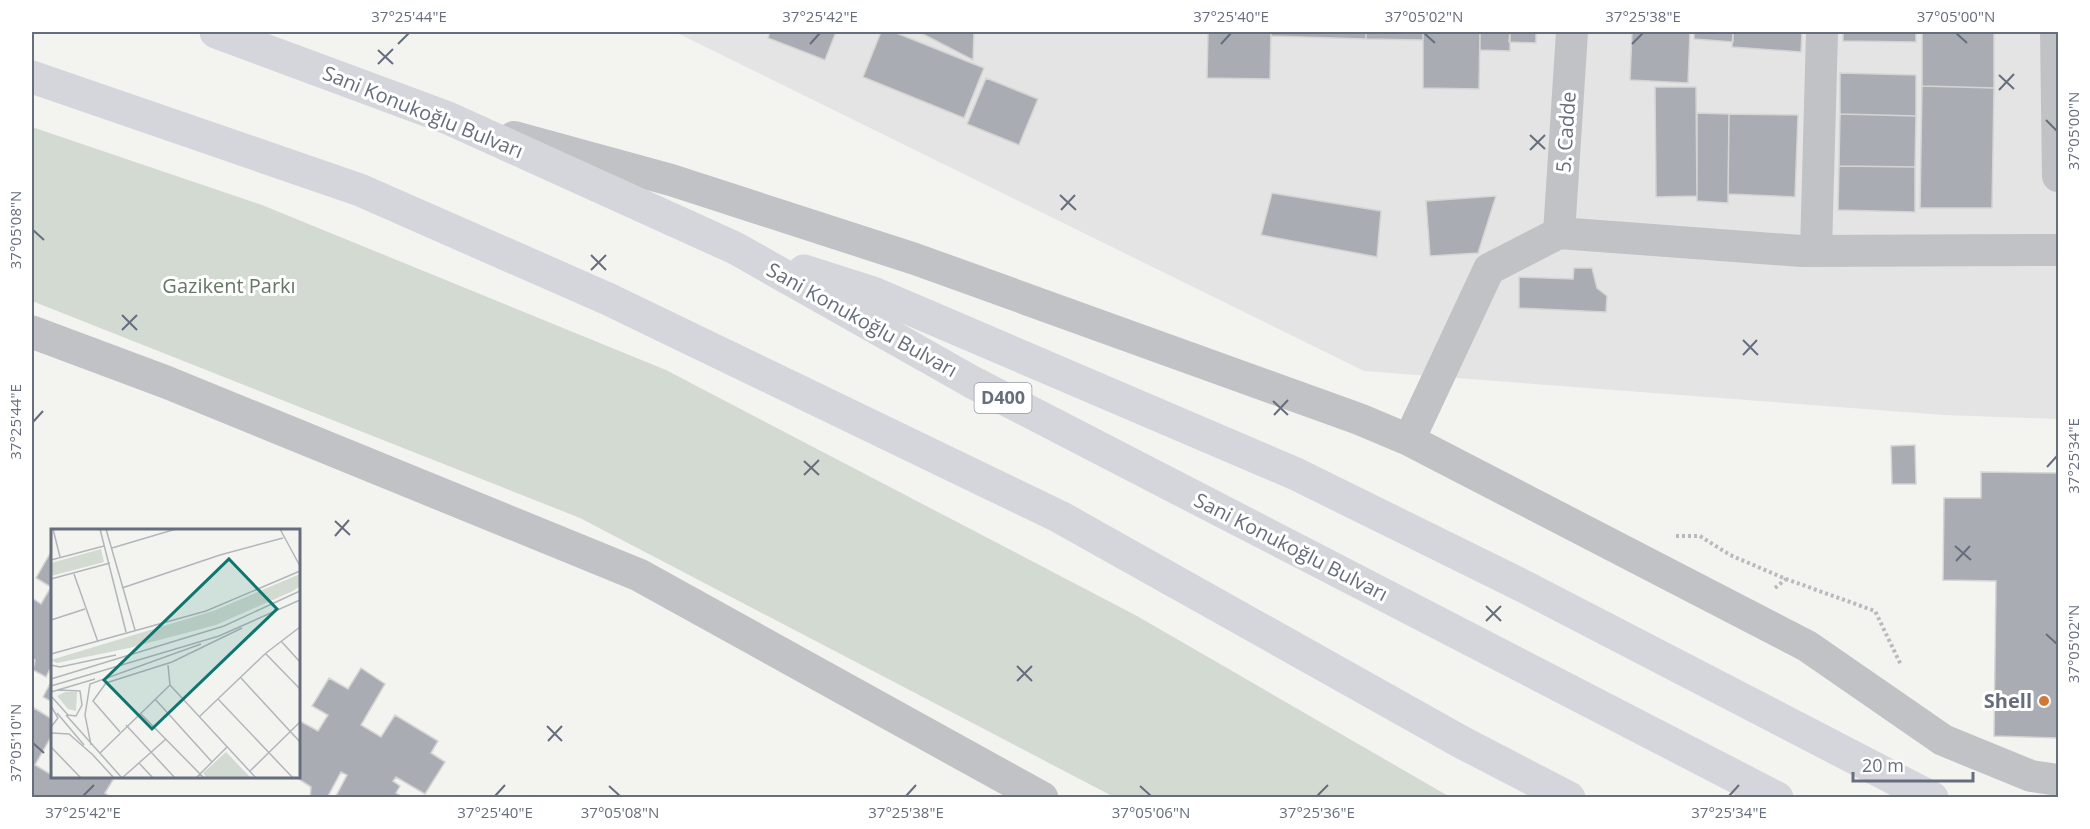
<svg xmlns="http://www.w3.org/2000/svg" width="2090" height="829" font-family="'Open Sans',sans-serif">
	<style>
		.built { fill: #e4e4e4 }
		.green { fill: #d3dad2 }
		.building { fill: #a9adb3; stroke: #d4d5d3; stroke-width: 1.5 }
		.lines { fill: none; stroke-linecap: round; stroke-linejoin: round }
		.path { stroke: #b9babd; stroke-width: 4; stroke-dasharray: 3 3; stroke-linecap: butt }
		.minor { stroke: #c0c2c5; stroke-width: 32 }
		.tertiary { stroke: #c0c2c5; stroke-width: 33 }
		.trunk { stroke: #d4d6db; stroke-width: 33 }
		.ticks { fill: none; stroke: #666e7e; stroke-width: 2 }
		.poi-dot { fill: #d07934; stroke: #fff; stroke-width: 2 }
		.labels { text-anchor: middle; stroke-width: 6; stroke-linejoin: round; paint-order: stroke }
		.shield { fill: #fff; stroke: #949aa5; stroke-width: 1.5 }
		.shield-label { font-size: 18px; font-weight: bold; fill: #666e7e }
		.street-label { font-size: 20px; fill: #666e7e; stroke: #fff }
		.park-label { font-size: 20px; fill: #647664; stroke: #fff }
		.poi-label { font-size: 20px; font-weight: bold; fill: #666e7e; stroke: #fff; text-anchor: end }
		.inset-road { fill: none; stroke: #b2b6bb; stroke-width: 1.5 }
		.view { fill: #0f766e; fill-opacity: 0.15; stroke: #0f766e; stroke-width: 3 }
		.inset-edge { fill: none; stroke: #666e7e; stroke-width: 3 }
		.neatline { fill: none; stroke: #666e7e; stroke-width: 2 }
		.ticks-label { font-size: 15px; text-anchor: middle; fill: #666e7e }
	</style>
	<rect width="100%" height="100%" fill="#f3f4f0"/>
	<!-- built -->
	<path class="built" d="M 675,32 L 2058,32 L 2058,419 L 1944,415 L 1364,371 Z"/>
	<!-- green -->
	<path class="green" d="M 32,127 L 262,205 L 666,370 L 1137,616 L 1450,797 L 1114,797 L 580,518 L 32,301 Z"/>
	<!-- building -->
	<path class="building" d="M 770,32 L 836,32 L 825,60 L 768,38 Z
		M 881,32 L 894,32 L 984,68 L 964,118 L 863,77 Z
		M 919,32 L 974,32 L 973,60 Z
		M 1208,32 L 1271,32 L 1270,79 L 1207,78 Z
		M 1271,32 L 1366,32 L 1366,39 L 1271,36 Z
		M 1366,32 L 1423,32 L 1423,40 L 1366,39 Z
		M 1423,32 L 1480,32 L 1479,89 L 1423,88 Z
		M 1480,32 L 1510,32 L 1510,51 L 1480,50 Z
		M 1510,32 L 1536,32 L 1536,43 L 1509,42 Z
		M 1632,32 L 1690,32 L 1688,83 L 1630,80 Z
		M 1694,32 L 1733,32 L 1733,42 L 1694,39 Z
		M 1733,32 L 1802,32 L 1801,52 L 1732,47 Z
		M 1843,32 L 1916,32 L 1916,42 L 1843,41 Z
		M 1922,32 L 1994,32 L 1994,88 L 1922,86 Z
		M 1840,73 L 1916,75 L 1916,116 L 1840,114 Z
		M 986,78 L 1038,99 L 1019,145 L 967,124 Z
		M 1922,86 L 1994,88 L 1992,208 L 1920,208 Z
		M 1655,87 L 1696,87 L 1697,196 L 1656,197 Z
		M 1697,113 L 1729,114 L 1728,203 L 1697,201 Z
		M 1729,114 L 1798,115 L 1795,197 L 1728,194 Z
		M 1840,114 L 1916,116 L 1915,167 L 1839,166 Z
		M 1839,166 L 1915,167 L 1915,212 L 1838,210 Z
		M 1272,193 L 1381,211 L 1377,257 L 1261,235 Z
		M 1496,196 L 1478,253 L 1430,256 L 1426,201 Z
		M 1574,268 L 1592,268 L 1597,288 L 1607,296 L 1606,312 L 1519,308 L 1519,277 L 1573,279 Z
		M 1915,445 L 1916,484 L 1892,484 L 1891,446 Z
		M 1981,472 L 2058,473 L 2058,738 L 1994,736 L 1996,581 L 1943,580 L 1944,498 L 1981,498 Z
		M 52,550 L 52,665 L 46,677 L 33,670 L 35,660 L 32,658 L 32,598 L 41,604 L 51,587 L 36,578 Z
		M 361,668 L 385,684 L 361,725 L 381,737 L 395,715 L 438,741 L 431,753 L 445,762 L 425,794 L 396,777 L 393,781 L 400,786 L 396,793 L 404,798 L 335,798 L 347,775 L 341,772 L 327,798 L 310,798 L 311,787 L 294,776 L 298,776 L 298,720 L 318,731 L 328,715 L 312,706 L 329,678 L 348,689 Z
		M 52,680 L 52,702 L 43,697 Z
		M 34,708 L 52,719 L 52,735 L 35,765 L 55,777 L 107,776 L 113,780 L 105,793 L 112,798 L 32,798 L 32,713 Z"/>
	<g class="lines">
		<!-- path -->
		<path class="path" d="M 1676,536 L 1700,536 L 1730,555 L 1786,579 L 1875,611 L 1901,665
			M 1775,588 L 1786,579"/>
		<!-- minor -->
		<path class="minor" d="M 2056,32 L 2058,176
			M 514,137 L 671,180 L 915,259 L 1359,419 L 1409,440 L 1807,646 L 1943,740 L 2031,776 L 2058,780
			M 1559,233 L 1572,32
			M 1816,251 L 1822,32
			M 1409,440 L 1489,269 L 1559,233 L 1801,251 L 2058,250"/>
		<!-- tertiary -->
		<path class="tertiary" d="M 32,332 L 166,382 L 639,575 L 1042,798"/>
		<!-- trunk -->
		<path class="trunk" d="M 216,32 L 448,118 L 735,248 L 972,382 L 1777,798
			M 32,77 L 360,190 L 608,299 L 1060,517 L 1463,743 L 1569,798
			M 804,271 L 873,293 L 1296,474 L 1525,587 L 1932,798"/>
	</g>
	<!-- ticks -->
	<path class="ticks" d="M 1424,33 L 1435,43M 1956,33 L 1967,43M 398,44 L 409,33M 810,44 L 820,33M 1221,44 L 1231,33M 1632,44 L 1643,33M 378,50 L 393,64M 378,64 L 393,49M 1999,75 L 2014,89M 1999,90 L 2014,74M 2046,120 L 2057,131M 1530,135 L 1545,149M 1530,150 L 1545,135M 1060,195 L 1076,210M 1061,210 L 1075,195M 33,230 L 44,240M 591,255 L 606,270M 591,270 L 606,255M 122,315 L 137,330M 122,330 L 137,315M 1743,340 L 1758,355M 1743,355 L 1757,340M 1273,401 L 1288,415M 1274,415 L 1288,400M 33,422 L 43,411M 804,461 L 819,475M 2047,467 L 2057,456M 804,475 L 819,460M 335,521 L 350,535M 335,536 L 349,520M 1955,546 L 1971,560M 1956,561 L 1970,546M 1486,606 L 1501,621M 1486,621 L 1501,606M 2046,634 L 2057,644M 1017,666 L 1032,681M 1017,681 L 1032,666M 547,726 L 562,741M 548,741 L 562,726M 33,743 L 44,753M 609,786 L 620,796M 1140,786 L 1151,796M 83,796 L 94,785M 495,796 L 505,785M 906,796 L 916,785M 1317,796 L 1328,785M 1729,796 L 1739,785"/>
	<!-- markers -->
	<circle class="poi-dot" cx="2044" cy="701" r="6"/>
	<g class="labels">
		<!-- shield labels -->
		<rect class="shield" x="974.5" y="383" width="57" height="30" rx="4.5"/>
		<g class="shield-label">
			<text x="1003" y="404">D400</text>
		</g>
		<!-- street labels -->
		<g class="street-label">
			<text transform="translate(423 112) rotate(22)" y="7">Sani Konukoğlu Bulvarı</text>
			<text transform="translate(1566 132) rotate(-86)" y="7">5. Cadde</text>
			<text transform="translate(862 320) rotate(29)" y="7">Sani Konukoğlu Bulvarı</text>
			<text transform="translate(1291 547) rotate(27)" y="7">Sani Konukoğlu Bulvarı</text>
		</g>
		<!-- park labels -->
		<g class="park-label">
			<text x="229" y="293">Gazikent Parkı</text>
		</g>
		<!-- poi labels -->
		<g class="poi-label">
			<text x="2032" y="708">Shell</text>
		</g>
	</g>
	<!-- overview -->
	<g transform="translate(51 529)">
		<rect width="249" height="249" fill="#f3f4f0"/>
		<path d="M 50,20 L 53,33 L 0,47 L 0,34 ZM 249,45 L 249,57 L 242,62 L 165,96 L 78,119 L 6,134 L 0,131 L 162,82 ZM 14,163 L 26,163 L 25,182 L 17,180 L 6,167 ZM 175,223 L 200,249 L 156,249 L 152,244 Z" fill="#d3dad2"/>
		<path class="inset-road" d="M 2,0 L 9,28M 49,0 L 75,103M 55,0 L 84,101M 229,0 L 249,37M 61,19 L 125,0M 0,31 L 53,17M 23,45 L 47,113M 0,50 L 59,34M 71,59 L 169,26 L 232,9M 0,91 L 34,80M 230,112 L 249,133M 0,125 L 155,82 L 249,42M 215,125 L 249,160M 0,136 L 9,138 L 65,126M 190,149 L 249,213M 0,150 L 173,97 L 249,62M 119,156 L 205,249M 0,157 L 168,107 L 249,71M 0,163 L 44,150M 0,167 L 17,186 L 25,187 L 31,176 L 29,162 L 7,161M 104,170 L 161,233M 167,170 L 242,249M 0,177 L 7,189 L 0,198M 6,184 L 33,216M 89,184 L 153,249M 15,186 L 71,249M 148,188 L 215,124 L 249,98M 75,196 L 124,249M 69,203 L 42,172 L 55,154 L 121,133 L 191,99M 0,204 L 18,205 L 42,226M 40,216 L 34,186 L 39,155 L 150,115M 0,218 L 30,249M 49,224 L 119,156 L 117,136M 41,225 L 63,249M 88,234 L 102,249M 199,242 L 249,193M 71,249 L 115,210M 145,249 L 176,218"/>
		<path class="view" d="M 178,30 L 226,80 L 101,200 L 53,151 Z"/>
		<rect width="249" height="249" class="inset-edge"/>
	</g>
	<!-- border -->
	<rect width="2090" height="829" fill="none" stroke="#ffffff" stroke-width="66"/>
	<!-- scale -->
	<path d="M1853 772v9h120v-9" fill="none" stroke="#666e7e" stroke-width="3"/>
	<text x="1862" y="772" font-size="18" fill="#666e7e" stroke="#ffffff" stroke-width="4.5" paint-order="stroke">20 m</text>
	<rect x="33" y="33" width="2024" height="763" class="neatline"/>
	<g class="ticks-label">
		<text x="409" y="22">37°25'44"E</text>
		<text x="820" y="22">37°25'42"E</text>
		<text x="1231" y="22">37°25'40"E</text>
		<text x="1424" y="22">37°05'02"N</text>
		<text x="1643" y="22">37°25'38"E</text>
		<text x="1956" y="22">37°05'00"N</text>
		<text transform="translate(2074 131) rotate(-90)" y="5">37°05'00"N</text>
		<text transform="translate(16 230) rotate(-90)" y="5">37°05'08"N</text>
		<text transform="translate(16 422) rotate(-90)" y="5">37°25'44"E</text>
		<text transform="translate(2074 456) rotate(-90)" y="5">37°25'34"E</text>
		<text transform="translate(2074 644) rotate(-90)" y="5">37°05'02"N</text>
		<text transform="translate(16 743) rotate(-90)" y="5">37°05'10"N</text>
		<text x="83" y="818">37°25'42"E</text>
		<text x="495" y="818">37°25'40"E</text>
		<text x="620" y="818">37°05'08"N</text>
		<text x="906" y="818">37°25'38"E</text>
		<text x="1151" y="818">37°05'06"N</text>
		<text x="1317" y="818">37°25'36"E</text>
		<text x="1729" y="818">37°25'34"E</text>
	</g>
</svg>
